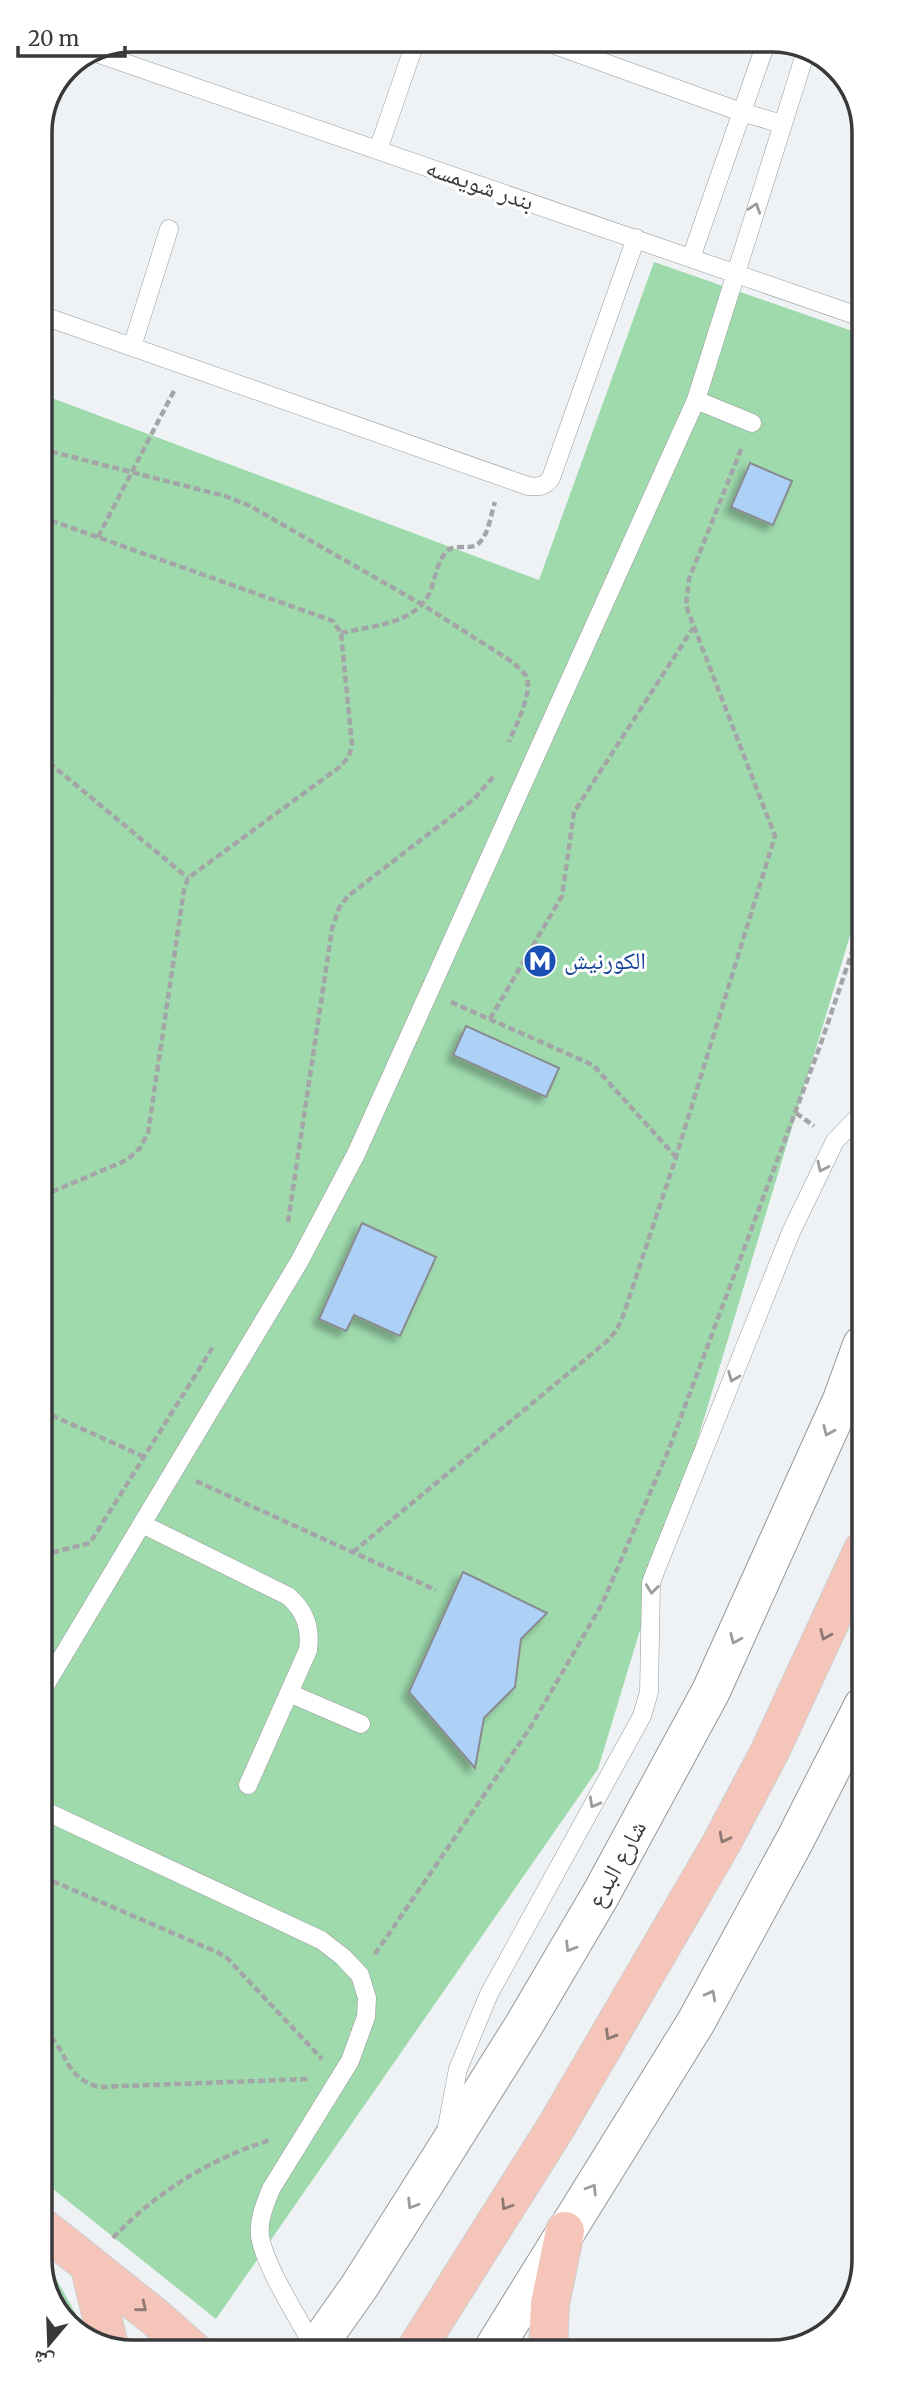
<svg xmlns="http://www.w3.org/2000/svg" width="904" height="2393" font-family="Merriweather,'Noto Naskh Arabic',serif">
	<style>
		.green { fill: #9fdaad }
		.building { fill: #acd0f6; stroke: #898b8e; stroke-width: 2; filter: url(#shadow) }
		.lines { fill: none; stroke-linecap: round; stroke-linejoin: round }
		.lane-casing { stroke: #959799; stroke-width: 19 }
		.secondary-casing { stroke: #959799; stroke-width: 40 }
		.primary-casing { stroke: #cfcfd0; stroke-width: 40 }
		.path { stroke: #a3a5a7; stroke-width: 4.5; stroke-dasharray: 7 3.5; stroke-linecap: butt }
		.lane { stroke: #fff; stroke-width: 18 }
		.secondary { stroke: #fff; stroke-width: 38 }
		.primary { stroke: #f4c5b8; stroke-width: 38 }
		.oneway { stroke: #9c9c9c }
		.oneway2 { stroke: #8d7873 }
		.labels { text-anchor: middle; stroke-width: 6; stroke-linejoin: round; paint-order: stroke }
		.street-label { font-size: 24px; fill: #38393a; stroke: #fff }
		.transit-label { font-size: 24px; fill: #164399; stroke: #fff; text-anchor: start }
		.rim { fill: none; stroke: #38393a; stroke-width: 3.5 }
	</style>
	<defs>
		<filter id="shadow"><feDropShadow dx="-6" dy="6" stdDeviation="3.5" flood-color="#0004"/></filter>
	</defs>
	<rect width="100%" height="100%" fill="#eff2f5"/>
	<!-- green -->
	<path class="green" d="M 654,262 L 861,334 L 862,896 L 598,1769 L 216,2319 L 43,2181 L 41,394 L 539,580 Z
		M 43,2257 L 45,2259 L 90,2339 L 76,2333 L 44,2285 Z"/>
	<!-- building -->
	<path class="building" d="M 750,463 L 792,481 L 773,525 L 731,507 Z
		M 466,1026 L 559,1068 L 546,1097 L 453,1055 Z
		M 362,1223 L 436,1257 L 400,1336 L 354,1315 L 346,1331 L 319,1319 Z
		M 463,1572 L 547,1613 L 521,1639 L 515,1687 L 484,1718 L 475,1768 L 409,1692 Z"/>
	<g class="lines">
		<defs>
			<path id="lane" d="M 541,40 L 741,112 L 782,124
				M 99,54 L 861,317
				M 378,150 L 416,40
				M 691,258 L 767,40
				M 41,315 L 528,486 C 538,487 545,487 551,478 L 636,238
				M 132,347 L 169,229
				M 696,400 L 752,423
				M 142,1524 L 288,1596 C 305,1611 311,1627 308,1650 L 248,1785
				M 43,1689 L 299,1262 L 356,1154 L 696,400 L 806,51
				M 289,1693 L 361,1724
				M 43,1810 L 321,1940 L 343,1957 L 360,1975 L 367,1998 L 366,2017 L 350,2061 L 271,2189 C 265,2204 258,2220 260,2236 C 264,2265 300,2321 315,2349
				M 447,2127 L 458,2069 L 489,1994 L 642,1716 L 649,1692 L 651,1583 L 655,1572 L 791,1232 L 835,1141 L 862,1113"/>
			<path id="secondary" d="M 492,2351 L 696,2022 L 795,1840 L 863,1706
				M 313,2352 L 359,2287 L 440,2159 L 524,2025 L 601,1894 L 711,1691 L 842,1400 L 862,1345"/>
			<path id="primary" d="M 43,2228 L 156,2318 L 194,2352
				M 89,2264 L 109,2346
				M 415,2351 L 556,2127 L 721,1844 L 770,1751 L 863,1550
				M 548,2351 L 550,2304 L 565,2231"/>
		</defs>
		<!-- lane casing -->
		<use href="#lane" class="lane-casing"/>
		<!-- secondary casing -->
		<use href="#secondary" class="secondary-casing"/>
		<!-- primary casing -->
		<use href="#primary" class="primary-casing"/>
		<!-- path -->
		<path class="path" d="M 41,449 L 225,496 L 250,506 L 423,605 L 514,663 C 517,667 523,671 526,676 C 534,691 515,727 509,742
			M 41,517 L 333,621 L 341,633 L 352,745 L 349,756 L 341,766 L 188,878 L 184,890 L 148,1133 L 140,1148 L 127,1160 L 42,1196
			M 98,537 L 175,389
			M 341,633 C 371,626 416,624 430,592 C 435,580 437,562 446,552 C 455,542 471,552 480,542 C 489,533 491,513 495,502
			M 41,756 L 188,878
			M 451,1002 L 593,1065 L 675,1156
			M 490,1019 L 562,896 L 574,812 L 693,628
			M 796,1113 L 814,1126
			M 288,1222 L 332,929 L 339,908 L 348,896 L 474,799 L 494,776
			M 42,1411 L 147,1458
			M 196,1481 L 436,1590
			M 353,1552 L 606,1342 L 616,1331 L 623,1316 L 676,1157 L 775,836 L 686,606 L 689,579 L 742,447
			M 42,1555 L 90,1543 L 213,1347
			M 43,1877 L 219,1953 L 228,1959 L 322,2059
			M 375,1954 L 530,1728 L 602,1604 L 669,1449 L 820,1046 L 862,923
			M 43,2030 C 68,2048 62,2076 98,2087 L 308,2079
			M 113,2238 C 156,2192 210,2159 270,2140"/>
		<!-- lane -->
		<use href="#lane" class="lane"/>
		<!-- secondary -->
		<use href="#secondary" class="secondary"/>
		<!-- primary -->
		<use href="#primary" class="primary"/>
	</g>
	<!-- one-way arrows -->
	<defs><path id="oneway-chevron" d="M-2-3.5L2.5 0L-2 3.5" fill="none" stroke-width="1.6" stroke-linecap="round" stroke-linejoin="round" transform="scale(1.75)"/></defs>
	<g class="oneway">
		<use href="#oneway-chevron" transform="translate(755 208) rotate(-72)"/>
		<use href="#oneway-chevron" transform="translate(822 1167) rotate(116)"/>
		<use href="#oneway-chevron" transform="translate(733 1377) rotate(112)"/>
		<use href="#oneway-chevron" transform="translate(828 1431) rotate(114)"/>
		<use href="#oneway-chevron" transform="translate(652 1589) rotate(97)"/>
		<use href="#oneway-chevron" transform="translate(735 1639) rotate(114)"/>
		<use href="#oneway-chevron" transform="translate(594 1803) rotate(119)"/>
		<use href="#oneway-chevron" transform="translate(570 1947) rotate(121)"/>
		<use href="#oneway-chevron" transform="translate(711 1995) rotate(-62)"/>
		<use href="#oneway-chevron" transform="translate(592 2189) rotate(-58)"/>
		<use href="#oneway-chevron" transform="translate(412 2204) rotate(122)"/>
	</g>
	<g class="oneway2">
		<use href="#oneway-chevron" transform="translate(825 1635) rotate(114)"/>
		<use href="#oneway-chevron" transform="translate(724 1838) rotate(118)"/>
		<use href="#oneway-chevron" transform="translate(610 2035) rotate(121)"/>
		<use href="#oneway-chevron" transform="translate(506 2205) rotate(122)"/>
		<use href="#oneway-chevron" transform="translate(142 2307) rotate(39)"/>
	</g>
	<!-- icons -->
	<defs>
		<symbol id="metro-disc" viewBox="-11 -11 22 22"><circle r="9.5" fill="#1a4fb4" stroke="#fff"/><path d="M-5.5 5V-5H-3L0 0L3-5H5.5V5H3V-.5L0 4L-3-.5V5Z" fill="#fff"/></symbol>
	</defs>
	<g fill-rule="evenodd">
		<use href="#metro-disc" x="521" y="942" width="38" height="38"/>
	</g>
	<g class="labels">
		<!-- street labels -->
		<g class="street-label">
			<text transform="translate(480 185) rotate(19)" y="8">بندر شويمسه</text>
			<text transform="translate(617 1864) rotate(-61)" y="8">شارع البدع</text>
		</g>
		<!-- transit labels -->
		<g class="transit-label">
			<text x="564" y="969">الكورنيش</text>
		</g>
	</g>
	<!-- crop -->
	<path d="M0 0H904V2393H0ZM132 52H772A80 80 0 0 1 852 132V2260A80 80 0 0 1 772 2340H132A80 80 0 0 1 52 2260V132A80 80 0 0 1 132 52Z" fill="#fff" fill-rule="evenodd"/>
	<path class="rim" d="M132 52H772A80 80 0 0 1 852 132V2260A80 80 0 0 1 772 2340H132A80 80 0 0 1 52 2260V132A80 80 0 0 1 132 52Z"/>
	<!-- north arrow -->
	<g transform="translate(49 2344) rotate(199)" stroke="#ffffff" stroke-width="5" paint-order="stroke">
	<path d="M0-5L12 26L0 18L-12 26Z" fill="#38393a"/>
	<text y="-10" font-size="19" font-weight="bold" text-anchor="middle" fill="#38393a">ش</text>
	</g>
	<!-- scale -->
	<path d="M18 46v10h107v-10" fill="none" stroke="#38393a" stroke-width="3.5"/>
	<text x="28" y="46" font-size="21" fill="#38393a" stroke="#ffffff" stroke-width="5" paint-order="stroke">20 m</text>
</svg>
